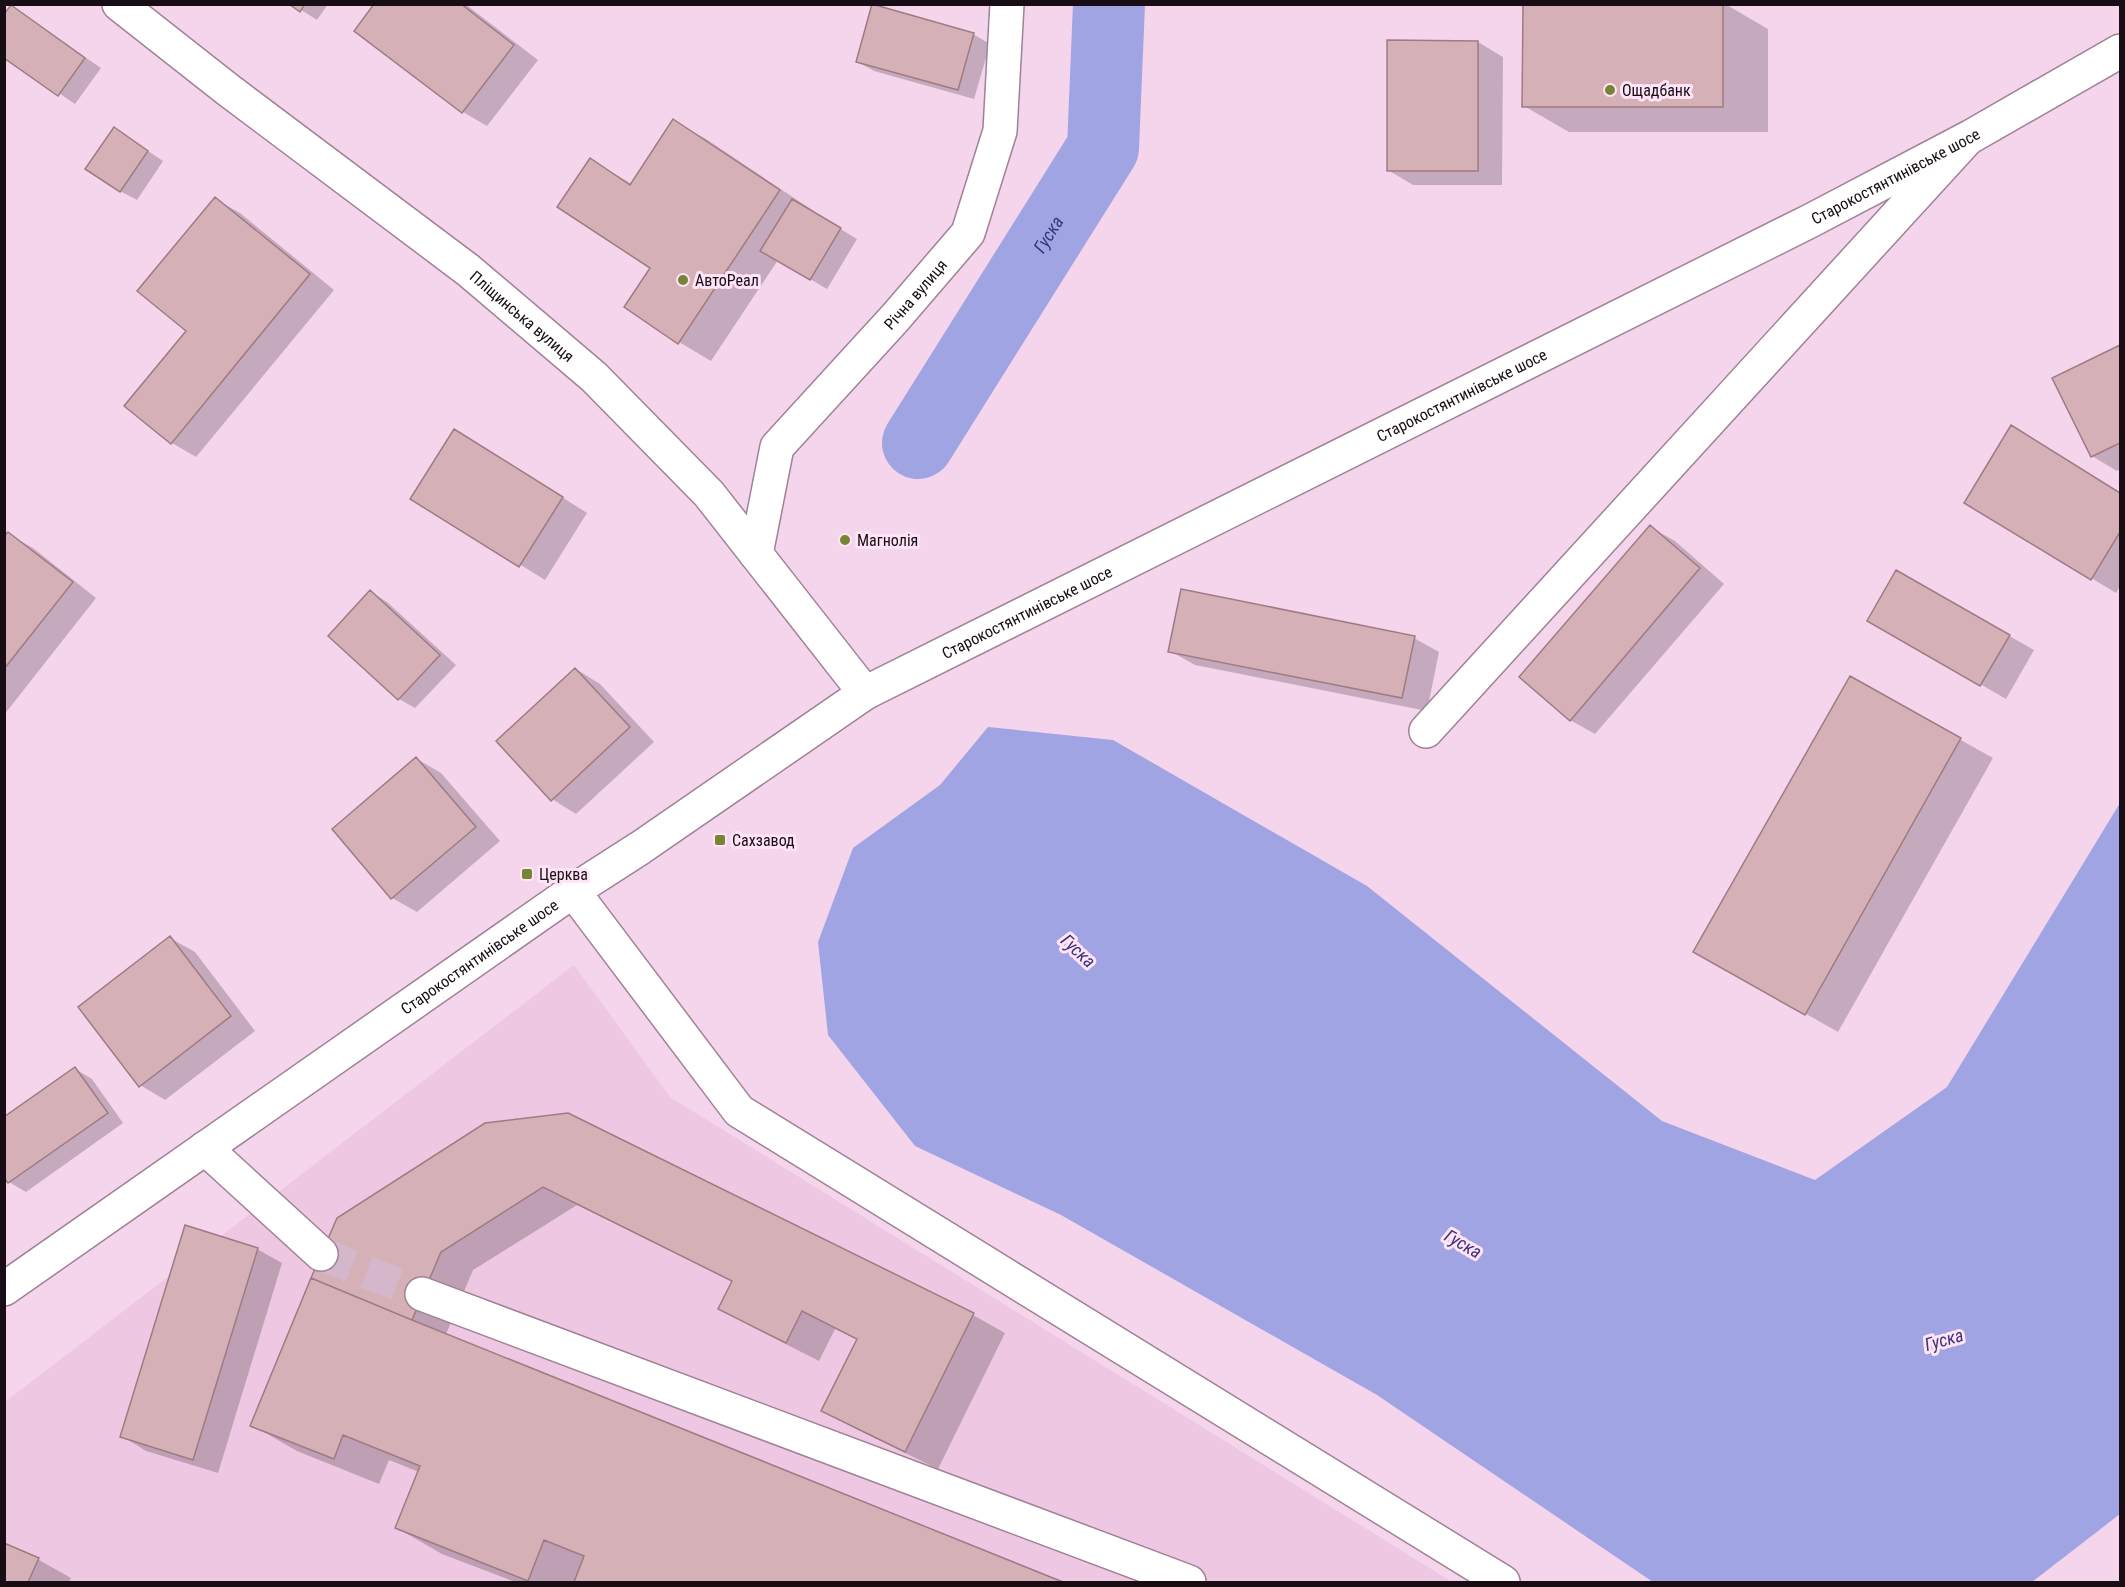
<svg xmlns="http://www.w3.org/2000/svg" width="2125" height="1587" font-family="'Roboto Condensed',sans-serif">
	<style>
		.built { fill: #eec7e2 }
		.water { fill: #a0a4e2 }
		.shadow { fill: #0003 }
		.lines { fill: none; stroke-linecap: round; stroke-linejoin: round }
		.river { stroke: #a0a4e2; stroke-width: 72 }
		.building { fill: #d6b0b7; stroke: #9e7b82; stroke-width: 1.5 }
		.minor-tunnel { stroke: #d4b7cb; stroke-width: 33; stroke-dasharray: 33 16; stroke-linecap: butt }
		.minor-casing { stroke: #9f8296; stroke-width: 36 }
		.major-casing { stroke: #9f8296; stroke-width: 36 }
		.minor { stroke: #fff; stroke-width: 33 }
		.major { stroke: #fff; stroke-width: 33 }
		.poi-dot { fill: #768433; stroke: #fee4f6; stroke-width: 2 }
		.labels { text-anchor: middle; stroke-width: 6; stroke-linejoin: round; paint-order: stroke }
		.poi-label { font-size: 16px; fill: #180d15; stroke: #fee4f6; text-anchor: start }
		.street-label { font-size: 16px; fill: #180d15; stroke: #fee4f6 }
		.water-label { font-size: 18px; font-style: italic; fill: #37337c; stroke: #fee4f6 }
	</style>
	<rect width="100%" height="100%" fill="#f5d5eb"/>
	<!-- built -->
	<path class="built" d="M 574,965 L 670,1097 L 1452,1582 L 5,1582 L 5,1402 Z"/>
	<!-- water -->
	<path class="water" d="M 988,727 L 1113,740 L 1367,886 L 1662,1121 L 1815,1180 L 1947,1087 L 2120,803 L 2120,1514 L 2032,1582 L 1653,1582 L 1377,1395 L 1061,1215 L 915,1146 L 828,1035 L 818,942 L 853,848 L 940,785 Z"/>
	<!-- shadow -->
	<path class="shadow" d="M 292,4 L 328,4 L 317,20 Z
		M 376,4 L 465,4 L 538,60 L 487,126 L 463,112 Z
		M 1547,4 L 1725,4 L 1768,29 L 1768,132 L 1569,132 L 1524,106 Z
		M 11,7 L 101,68 L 75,104 L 4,56 Z
		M 973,34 L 990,44 L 974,99 L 874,71 L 858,62 Z
		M 1478,42 L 1503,57 L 1502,185 L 1413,185 L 1388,170 Z
		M 673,121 L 706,139 L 812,210 L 811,211 L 857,239 L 827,289 L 778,260 L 711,361 L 679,342 L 626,307 L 652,268 L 591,160 L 632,184 Z
		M 130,139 L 163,161 L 137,200 L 120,191 Z
		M 215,199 L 240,213 L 334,290 L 196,457 L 172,443 L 188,331 Z
		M 2120,347 L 2120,469 L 2117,471 L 2092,456 L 2054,379 Z
		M 2036,442 L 2120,493 L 2120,586 L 2116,593 L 1966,502 Z
		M 480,445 L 587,513 L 545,580 L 413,498 Z
		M 1650,527 L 1675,541 L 1724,584 L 1595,734 L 1570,720 Z
		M 8,534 L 33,548 L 96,598 L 4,715 L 4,538 Z
		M 1897,572 L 2034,650 L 2006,699 L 1869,620 Z
		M 371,592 L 387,602 L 456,665 L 415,708 L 399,699 Z
		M 1414,638 L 1439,652 L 1427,711 L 1195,665 L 1170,651 Z
		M 576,669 L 600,684 L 654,742 L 576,814 L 552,799 Z
		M 1850,678 L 1993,758 L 1838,1032 L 1695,951 Z
		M 417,759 L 441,773 L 500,841 L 417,912 L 392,898 Z
		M 170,938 L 195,952 L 255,1031 L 165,1100 L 140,1085 Z
		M 75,1069 L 92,1079 L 123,1123 L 26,1192 L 9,1182 Z
		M 486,1125 L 973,1315 L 1005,1333 L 938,1469 L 856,1429 L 823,1410 L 858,1340 L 835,1329 L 819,1361 L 752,1327 L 720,1309 L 733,1282 L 577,1205 L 473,1270 L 446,1334 L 1059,1582 L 515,1582 L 442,1554 L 397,1528 L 419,1472 L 389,1460 L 379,1484 L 297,1451 L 252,1425 Z
		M 257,1249 L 282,1263 L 218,1473 L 146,1451 L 122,1436 Z
		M 4,1545 L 39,1560 L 71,1578 L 69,1582 L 4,1582 Z"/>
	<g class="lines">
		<!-- river -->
		<path class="river" id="s1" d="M 918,443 L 1103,148 L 1109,4"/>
	</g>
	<!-- building -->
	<path class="building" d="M 289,4 L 305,4 L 300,12 Z
		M 374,4 L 461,4 L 514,45 L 462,113 L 354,31 Z
		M 872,4 L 974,33 L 958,90 L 856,62 Z
		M 1723,4 L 1723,107 L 1522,107 L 1523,5 Z
		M 11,5 L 85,58 L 58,96 L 4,58 L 4,14 Z
		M 1387,40 L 1478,41 L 1478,171 L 1387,171 Z
		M 673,119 L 780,190 L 678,344 L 624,307 L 650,268 L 557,207 L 590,158 L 630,185 Z
		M 114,127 L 148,151 L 120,192 L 85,169 Z
		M 215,197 L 310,274 L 171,444 L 124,406 L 186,331 L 137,291 Z
		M 792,199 L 841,228 L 810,280 L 760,251 Z
		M 2120,345 L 2120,443 L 2091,457 L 2052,378 Z
		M 2011,425 L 2120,493 L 2120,532 L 2091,580 L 1964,503 Z
		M 454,429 L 563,497 L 519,567 L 410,499 Z
		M 1650,525 L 1700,568 L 1570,721 L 1519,677 Z
		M 8,532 L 73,582 L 4,669 L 4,536 Z
		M 1896,570 L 2010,635 L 1980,686 L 1867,621 Z
		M 1181,589 L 1415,636 L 1402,698 L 1168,652 Z
		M 370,590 L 440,655 L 398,700 L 328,636 Z
		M 575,668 L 630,727 L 551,801 L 496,741 Z
		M 1850,676 L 1961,738 L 1805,1015 L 1693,952 Z
		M 416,757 L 476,827 L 391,899 L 332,829 Z
		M 170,936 L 231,1016 L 139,1087 L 78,1007 Z
		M 75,1067 L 108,1113 L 8,1183 L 4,1178 L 4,1117 Z
		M 568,1113 L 974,1313 L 905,1452 L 821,1411 L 857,1339 L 802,1311 L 786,1343 L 718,1309 L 732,1281 L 543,1187 L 441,1252 L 412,1320 L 311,1278 L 337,1218 L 485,1123 Z
		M 185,1225 L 258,1248 L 193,1460 L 120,1437 Z
		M 311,1278 L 412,1320 L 1063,1582 L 574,1582 L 584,1556 L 544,1540 L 528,1581 L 395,1528 L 420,1466 L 343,1435 L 334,1459 L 250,1426 Z
		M 4,1543 L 39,1558 L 28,1582 L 4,1582 Z"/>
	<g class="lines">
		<!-- minor-tunnel -->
		<path class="minor-tunnel" d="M 321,1254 L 422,1294"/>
		<defs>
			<g id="minor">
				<path id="s2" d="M 119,4 L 227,89 L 468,270 L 594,377 L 709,494 L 865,693"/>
				<path id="s3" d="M 756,554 L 777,447 L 895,318 L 968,233 L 1000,131 L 1007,4"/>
				<path d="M 1426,731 L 1966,140"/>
				<path d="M 573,891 L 739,1111 L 1503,1582"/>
				<path d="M 205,1148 L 321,1254"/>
				<path d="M 422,1294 L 1189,1582"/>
			</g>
			<g id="major">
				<path id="s4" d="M 4,1289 L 573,891 L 640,848 L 865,693 L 1810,221 L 1970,137 L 2120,51"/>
			</g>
		</defs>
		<!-- minor casing -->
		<use href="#minor" class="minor-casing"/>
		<!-- major casing -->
		<use href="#major" class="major-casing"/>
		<!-- minor -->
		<use href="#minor" class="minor"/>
		<!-- major -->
		<use href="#major" class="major"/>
	</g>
	<!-- markers -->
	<g class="poi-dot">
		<circle cx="1610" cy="90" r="6"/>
		<circle cx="683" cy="280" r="6"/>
		<circle cx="845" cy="540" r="6"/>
		<rect x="714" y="834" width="12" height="12" rx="3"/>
		<rect x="521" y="868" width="12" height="12" rx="3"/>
	</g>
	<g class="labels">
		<!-- poi labels -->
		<g class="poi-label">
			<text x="1622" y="96">Ощадбанк</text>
			<text x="695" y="286">АвтоРеал</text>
			<text x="857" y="546">Магнолія</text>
			<text x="732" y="846">Сахзавод</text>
			<text x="539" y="880">Церква</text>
		</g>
		<!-- street labels -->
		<g class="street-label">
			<text dy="6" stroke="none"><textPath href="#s4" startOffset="2200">Старокостянтинівське шосе</textPath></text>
			<text dy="6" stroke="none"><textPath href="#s3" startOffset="315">Річна вулиця</textPath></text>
			<text dy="6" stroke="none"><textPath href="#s2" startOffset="510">Пліщинська вулиця</textPath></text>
			<text dy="6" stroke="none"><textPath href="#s4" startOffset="1714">Старокостянтинівське шосе</textPath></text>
			<text dy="6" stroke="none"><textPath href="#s4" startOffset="1228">Старокостянтинівське шосе</textPath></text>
			<text dy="6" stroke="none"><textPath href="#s4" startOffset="580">Старокостянтинівське шосе</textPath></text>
		</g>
		<!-- water labels -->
		<g class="water-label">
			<text dy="6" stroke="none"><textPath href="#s1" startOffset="246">Гуска</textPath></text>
			<text transform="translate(1078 951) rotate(43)" y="6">Гуска</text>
			<text transform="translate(1463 1244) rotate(30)" y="6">Гуска</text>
			<text transform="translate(1944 1340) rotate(-16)" y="6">Гуска</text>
		</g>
	</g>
	<!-- border -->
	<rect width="2125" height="1587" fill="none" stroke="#180d15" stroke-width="12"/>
</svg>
